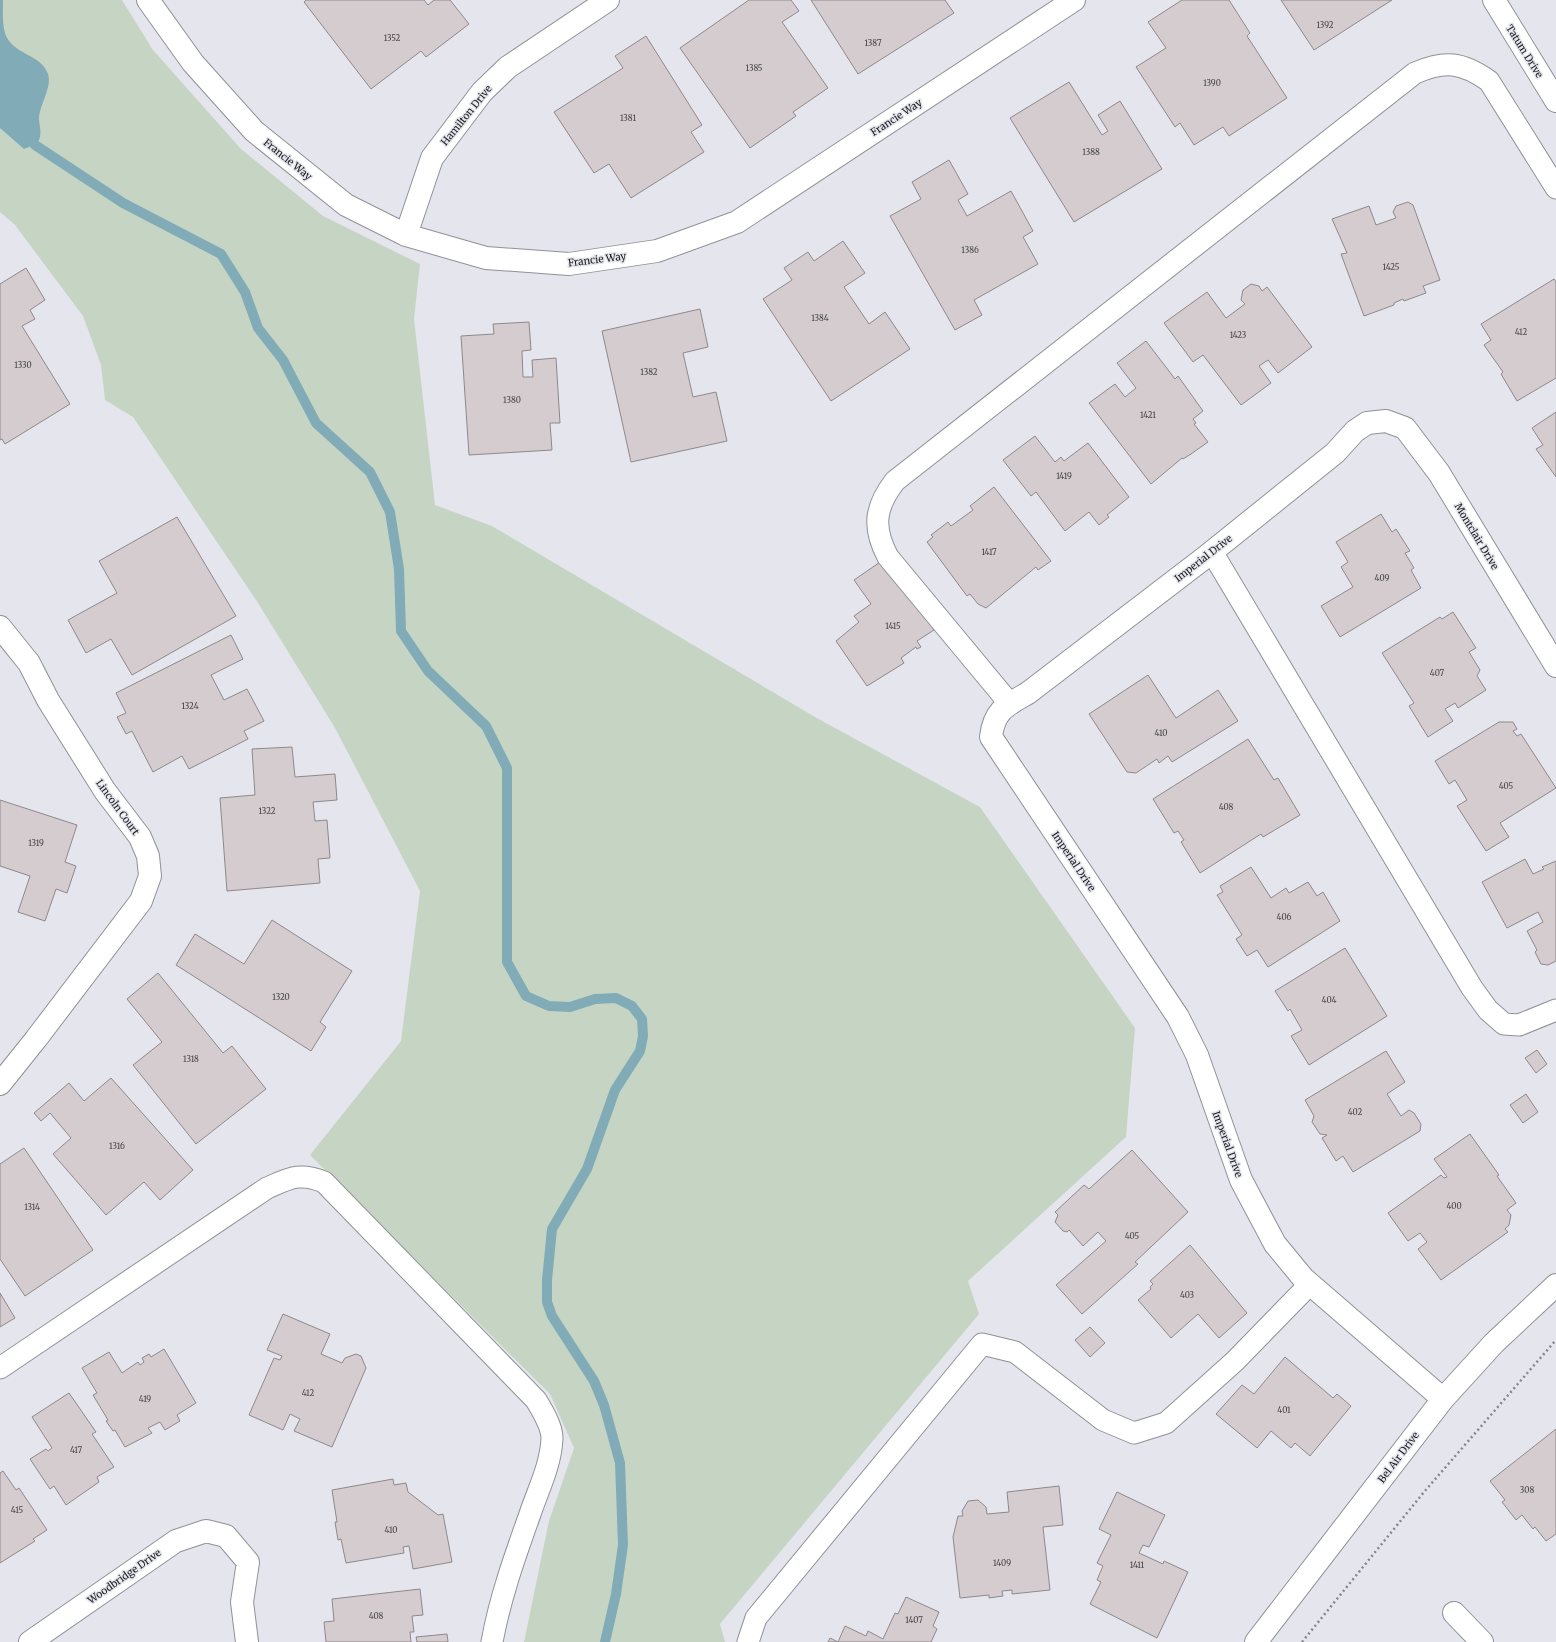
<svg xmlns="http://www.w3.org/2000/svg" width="1556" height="1642" font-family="Merriweather,serif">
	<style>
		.green { fill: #c6d5c3 }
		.water { fill: #81acb7 }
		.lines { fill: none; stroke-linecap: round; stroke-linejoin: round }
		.stream { stroke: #81acb7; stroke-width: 10 }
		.building { fill: #d4cccf; stroke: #8f888b }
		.lane-casing { stroke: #909198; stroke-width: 23 }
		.street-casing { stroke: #909198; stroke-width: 24 }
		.secondary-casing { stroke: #909198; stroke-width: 24 }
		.path { stroke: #85868b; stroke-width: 2.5; stroke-dasharray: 2 3; stroke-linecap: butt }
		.lane { stroke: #fff; stroke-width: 21 }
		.street { stroke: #fff; stroke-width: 22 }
		.secondary { stroke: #fff; stroke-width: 22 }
		.labels { text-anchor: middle; stroke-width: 3; stroke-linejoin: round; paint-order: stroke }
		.number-label { font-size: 8px; fill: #474648 }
		.street-label { font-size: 10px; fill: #18191b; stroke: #e5e6ed }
	</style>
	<rect width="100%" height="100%" fill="#e5e6ed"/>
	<!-- green -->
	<path class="green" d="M 0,0 L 122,0 L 153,50 L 241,149 L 323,216 L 420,264 L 414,319 L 435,505 L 492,526 L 815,717 L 980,807 L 1135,1028 L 1126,1137 L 968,1281 L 979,1314 L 720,1624 L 725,1642 L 524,1642 L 549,1521 L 574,1448 L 550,1394 L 310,1155 L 401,1041 L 420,891 L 335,728 L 258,603 L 133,417 L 105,400 L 101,365 L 83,316 L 15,225 L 0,212 Z"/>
	<!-- water -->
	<path class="water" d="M 0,0 L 3,0 C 3,12 2,25 6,36 C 15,55 42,55 48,74 C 52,85 42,102 40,112 C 37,120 42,129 40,137 C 38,145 31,146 24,149 L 0,128 Z"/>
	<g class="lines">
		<!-- stream -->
		<path class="stream" d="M 29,133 L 35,145 L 123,203 L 221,254 L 245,292 L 258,328 L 283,360 L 316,423 L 370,472 L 390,512 L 399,569 L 401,631 L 428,671 L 486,726 L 507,768 L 507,962 L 526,996 L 549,1006 L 570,1007 L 595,999 L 616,998 L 632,1006 L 642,1019 L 643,1036 L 640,1051 L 615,1090 L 587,1169 L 552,1229 L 547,1280 L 547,1302 L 552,1316 L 594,1381 L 604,1405 L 620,1463 L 623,1545 L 616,1594 L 605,1642"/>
	</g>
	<!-- building -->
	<path class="building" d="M 306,0 L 424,0 L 428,5 L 434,0 L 450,0 L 469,24 L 426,57 L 421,51 L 371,89 L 304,2 Z
		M 749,0 L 791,0 L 799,11 L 782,22 L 828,88 L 793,112 L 796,116 L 750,148 L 680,48 Z
		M 811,0 L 945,0 L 954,13 L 858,74 Z
		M 1182,0 L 1229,0 L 1250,33 L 1247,36 L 1287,98 L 1229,136 L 1223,127 L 1194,145 L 1180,123 L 1175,127 L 1136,67 L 1166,48 L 1148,22 Z
		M 1281,0 L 1392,0 L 1314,50 Z
		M 646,36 L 702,125 L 691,132 L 704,152 L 631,198 L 609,164 L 594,173 L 554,112 L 623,68 L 615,56 Z
		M 1069,82 L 1102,135 L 1108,131 L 1098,115 L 1120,101 L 1162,169 L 1074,222 L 1010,118 Z
		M 949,160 L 968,194 L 958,200 L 967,216 L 1011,191 L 1033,231 L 1023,237 L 1038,264 L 974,300 L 982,315 L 955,330 L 890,216 L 921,199 L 912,182 Z
		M 1408,202 L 1413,205 L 1440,280 L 1423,286 L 1426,293 L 1404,301 L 1403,299 L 1394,303 L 1394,305 L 1364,316 L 1341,254 L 1347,253 L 1332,219 L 1369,206 L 1376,225 L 1396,218 L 1393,212 L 1396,206 Z
		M 843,241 L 865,273 L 844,287 L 869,324 L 885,312 L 910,349 L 831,401 L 763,299 L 792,280 L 784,268 L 808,252 L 814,261 Z
		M 26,268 L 45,300 L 30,310 L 35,319 L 22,326 L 70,404 L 5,444 L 2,439 L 0,440 L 0,284 Z
		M 1554,279 L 1556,282 L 1556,378 L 1517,401 L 1501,374 L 1503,372 L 1484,345 L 1491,340 L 1481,324 Z
		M 1251,284 L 1259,286 L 1262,291 L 1267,287 L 1312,347 L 1278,373 L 1268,360 L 1259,366 L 1271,383 L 1241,405 L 1203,355 L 1193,362 L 1164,323 L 1207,292 L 1226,318 L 1245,304 L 1241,300 L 1243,290 Z
		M 700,309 L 708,347 L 683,353 L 693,397 L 716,392 L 727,441 L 631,462 L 602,331 Z
		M 529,322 L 531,350 L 522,351 L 523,377 L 533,377 L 532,360 L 556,358 L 560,423 L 550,423 L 552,450 L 469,455 L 461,336 L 494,334 L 493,324 Z
		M 1146,341 L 1175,379 L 1178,376 L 1203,411 L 1193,419 L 1196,423 L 1194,424 L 1208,442 L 1191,454 L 1183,459 L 1182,458 L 1151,484 L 1089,403 L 1115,384 L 1125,397 L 1136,388 L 1117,363 Z
		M 1556,412 L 1556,477 L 1536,449 L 1543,445 L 1532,428 Z
		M 1035,436 L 1055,462 L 1061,457 L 1064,461 L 1088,443 L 1129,497 L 1107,515 L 1109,517 L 1099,525 L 1089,512 L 1065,531 L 1036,492 L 1031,496 L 1003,460 Z
		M 994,487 L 1051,561 L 1038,570 L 1036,567 L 986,608 L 978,604 L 970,594 L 967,596 L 927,542 L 933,537 L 931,535 L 948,522 L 951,526 L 973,510 L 970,506 Z
		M 1381,514 L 1392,532 L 1396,529 L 1410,551 L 1405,553 L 1414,568 L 1411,570 L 1421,588 L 1340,637 L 1321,606 L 1353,587 L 1341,567 L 1348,562 L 1336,542 Z
		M 177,517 L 236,616 L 132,675 L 111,639 L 86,653 L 68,620 L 117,593 L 99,561 Z
		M 883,560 L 903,585 L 934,630 L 917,641 L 921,647 L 917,649 L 916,647 L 901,658 L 904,663 L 867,686 L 836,641 L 859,622 L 854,616 L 871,604 L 854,580 Z
		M 1453,612 L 1476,648 L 1469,652 L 1480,670 L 1477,676 L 1486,690 L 1458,708 L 1455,703 L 1445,709 L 1453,721 L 1428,737 L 1409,706 L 1414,703 L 1382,653 L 1440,617 L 1442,619 Z
		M 231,635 L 243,659 L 211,675 L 224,700 L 247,689 L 264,721 L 244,731 L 248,739 L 189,769 L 182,756 L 153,772 L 132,731 L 126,734 L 117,717 L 126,713 L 116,693 Z
		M 1148,675 L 1176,718 L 1218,690 L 1238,721 L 1172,762 L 1168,756 L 1159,763 L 1157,759 L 1136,773 L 1127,772 L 1089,714 Z
		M 1499,722 L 1513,722 L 1517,729 L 1513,731 L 1517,736 L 1521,734 L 1556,788 L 1500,823 L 1509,837 L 1486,851 L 1457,806 L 1467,800 L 1455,780 L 1449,784 L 1435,761 Z
		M 1248,739 L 1274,780 L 1278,778 L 1300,815 L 1263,837 L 1261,834 L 1200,873 L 1181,842 L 1184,840 L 1178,831 L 1174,833 L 1153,799 Z
		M 292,747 L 295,777 L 335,774 L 337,800 L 313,802 L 315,821 L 327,820 L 330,858 L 318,859 L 320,883 L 227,891 L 220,798 L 255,795 L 252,749 Z
		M 0,800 L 77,825 L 65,862 L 76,866 L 67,893 L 56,889 L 45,921 L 18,912 L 30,876 L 0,866 Z
		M 1525,859 L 1533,874 L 1544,869 L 1542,867 L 1556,861 L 1556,961 L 1548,965 L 1541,964 L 1535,952 L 1537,950 L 1527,931 L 1543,922 L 1538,912 L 1507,928 L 1482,882 Z
		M 1251,867 L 1271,898 L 1286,888 L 1289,893 L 1308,882 L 1317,896 L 1323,892 L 1340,921 L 1268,967 L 1257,950 L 1247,956 L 1236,939 L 1242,935 L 1217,895 L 1223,892 L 1220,886 Z
		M 272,920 L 352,971 L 320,1022 L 326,1027 L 311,1051 L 176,965 L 195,934 L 244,964 Z
		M 1345,948 L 1387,1016 L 1309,1065 L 1291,1036 L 1302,1030 L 1290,1009 L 1288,1011 L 1275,991 Z
		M 158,973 L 223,1053 L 232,1046 L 266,1089 L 196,1144 L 133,1065 L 162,1042 L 127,999 Z
		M 1537,1050 L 1547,1064 L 1536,1073 L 1525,1058 Z
		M 1386,1051 L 1405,1082 L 1387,1094 L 1401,1116 L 1409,1110 L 1414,1113 L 1421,1124 L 1420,1131 L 1353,1172 L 1343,1156 L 1336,1161 L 1322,1138 L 1327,1135 L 1320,1134 L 1312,1122 L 1314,1116 L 1305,1100 Z
		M 111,1078 L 193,1170 L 160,1200 L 144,1182 L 106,1215 L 53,1154 L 71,1138 L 50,1113 L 41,1121 L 34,1113 L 69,1083 L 84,1101 Z
		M 1526,1094 L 1538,1112 L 1523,1123 L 1510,1105 Z
		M 1470,1134 L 1499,1175 L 1497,1176 L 1516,1203 L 1507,1210 L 1511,1215 L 1509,1225 L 1505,1229 L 1508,1232 L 1441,1280 L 1418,1249 L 1427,1242 L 1420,1233 L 1408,1241 L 1388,1213 L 1441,1175 L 1444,1178 L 1447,1177 L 1434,1159 Z
		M 24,1148 L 93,1250 L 25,1296 L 0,1259 L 0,1164 Z
		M 1132,1150 L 1188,1212 L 1135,1262 L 1138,1264 L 1082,1314 L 1056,1285 L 1106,1241 L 1098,1232 L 1083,1246 L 1069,1230 L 1067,1232 L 1063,1231 L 1055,1222 L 1058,1215 L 1055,1212 L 1084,1185 L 1089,1189 Z
		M 1190,1245 L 1247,1313 L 1219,1338 L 1198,1314 L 1171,1338 L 1138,1300 L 1151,1289 L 1150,1287 L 1153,1284 L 1150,1281 Z
		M 0,1293 L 15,1318 L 0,1327 Z
		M 283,1314 L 330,1334 L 321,1354 L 342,1363 L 345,1358 L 356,1354 L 361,1356 L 366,1368 L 332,1447 L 294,1431 L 300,1419 L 290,1414 L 283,1430 L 249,1415 L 274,1358 L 280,1360 L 282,1356 L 267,1350 Z
		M 1090,1327 L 1105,1343 L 1090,1357 L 1075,1340 Z
		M 164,1349 L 196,1403 L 177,1415 L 180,1421 L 165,1430 L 160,1422 L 148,1428 L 152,1433 L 125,1447 L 115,1430 L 113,1431 L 106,1421 L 108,1420 L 93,1395 L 97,1393 L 82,1368 L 109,1352 L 122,1373 L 138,1362 L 140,1365 L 144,1362 L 142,1358 L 149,1354 L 151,1357 Z
		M 1285,1357 L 1333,1398 L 1337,1394 L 1351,1406 L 1310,1456 L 1295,1443 L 1291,1448 L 1271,1431 L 1257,1448 L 1216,1414 L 1242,1385 L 1254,1394 Z
		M 69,1393 L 96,1432 L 92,1434 L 114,1467 L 97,1477 L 99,1482 L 66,1505 L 54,1486 L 50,1489 L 30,1459 L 46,1449 L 48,1451 L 52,1448 L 32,1417 Z
		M 1556,1429 L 1556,1534 L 1546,1541 L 1535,1527 L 1533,1529 L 1522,1515 L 1516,1520 L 1502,1502 L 1505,1500 L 1490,1481 Z
		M 3,1471 L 16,1490 L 19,1488 L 47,1530 L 33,1539 L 35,1541 L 0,1563 L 0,1473 Z
		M 393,1479 L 394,1485 L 406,1483 L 408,1492 L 438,1515 L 443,1514 L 452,1562 L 413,1569 L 409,1546 L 403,1547 L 404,1553 L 346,1563 L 341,1539 L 338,1540 L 335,1522 L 337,1522 L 332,1490 Z
		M 1059,1486 L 1063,1525 L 1043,1527 L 1050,1590 L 1012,1594 L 1012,1590 L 1002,1591 L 1003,1596 L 989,1598 L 989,1595 L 960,1598 L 953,1537 L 958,1516 L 963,1516 L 962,1511 L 968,1501 L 978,1500 L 986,1507 L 987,1514 L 1009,1512 L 1007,1492 Z
		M 1117,1492 L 1165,1515 L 1149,1547 L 1143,1545 L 1139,1553 L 1163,1564 L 1164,1561 L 1188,1572 L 1157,1638 L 1090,1604 L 1101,1582 L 1097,1580 L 1103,1566 L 1097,1563 L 1111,1535 L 1099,1529 Z
		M 420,1589 L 423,1615 L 412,1616 L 414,1632 L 410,1632 L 411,1642 L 326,1642 L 324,1622 L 334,1621 L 332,1599 Z
		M 906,1597 L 939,1612 L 933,1626 L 937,1629 L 931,1642 L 828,1642 L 830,1638 L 838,1642 L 845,1626 L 866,1636 L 868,1631 L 883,1639 L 895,1613 L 898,1614 Z
		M 447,1634 L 448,1642 L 417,1642 L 416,1637 Z"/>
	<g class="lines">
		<defs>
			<path id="lane" d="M 1212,552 L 1472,988 L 1488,1010 L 1504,1024 L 1519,1025 L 1556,1010
				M 1010,704 L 888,557 C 872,527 875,507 895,481 L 1415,73 C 1445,60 1462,62 1489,81 L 1556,188
				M 0,1368 L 267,1188 C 290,1178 300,1172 324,1182 L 536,1400 C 542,1410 552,1426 552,1438 C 551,1465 538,1490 530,1514 C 515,1556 500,1598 492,1642
				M 748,1642 L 756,1618 L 982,1344 L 1015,1352 L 1103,1420 L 1134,1433 L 1166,1423 L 1235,1361 L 1310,1284"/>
			<path id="street" d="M 148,0 L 193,63 L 254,131 L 346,205 L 406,235 L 486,258 L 569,264 L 657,251 L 737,222 L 1074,0
				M 406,235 L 432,158 L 482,92 L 508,67 L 608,0
				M 0,627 L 29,663 L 48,700 L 105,791 L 140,837 L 148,856 L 150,876 L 141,901 L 36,1039 L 0,1084
				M 1443,1399 L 1303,1278 L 1275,1244 L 1241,1180 L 1197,1055 L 1178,1017 L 991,737 C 994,710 1007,705 1028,693 L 1203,559 L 1335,453 L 1355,431 L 1367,423 L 1386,421 L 1405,428 L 1439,473 L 1556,666
				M 1454,1613 L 1482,1642
				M 30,1642 L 176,1541 L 206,1531 L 226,1536 L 248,1562 L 242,1602 L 247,1642"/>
			<path id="secondary" d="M 1494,0 L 1556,101
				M 1256,1642 L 1443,1399 L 1494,1343 L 1556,1285"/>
		</defs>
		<!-- lane casing -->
		<use href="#lane" class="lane-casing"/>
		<!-- street casing -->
		<use href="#street" class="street-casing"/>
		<!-- secondary casing -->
		<use href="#secondary" class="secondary-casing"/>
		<!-- path -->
		<path class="path" d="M 1302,1642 L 1424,1492 L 1556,1340"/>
		<!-- lane -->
		<use href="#lane" class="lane"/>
		<!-- street -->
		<use href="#street" class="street"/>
		<!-- secondary -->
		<use href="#secondary" class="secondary"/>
	</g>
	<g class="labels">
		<!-- number labels -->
		<g class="number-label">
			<text x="1325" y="28">1392</text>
			<text x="392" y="41">1352</text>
			<text x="873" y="46">1387</text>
			<text x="754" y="71">1385</text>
			<text x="1212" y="86">1390</text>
			<text x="628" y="121">1381</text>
			<text x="1091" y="155">1388</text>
			<text x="970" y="253">1386</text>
			<text x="1391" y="270">1425</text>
			<text x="820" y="321">1384</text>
			<text x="1521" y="335">412</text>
			<text x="1238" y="338">1423</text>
			<text x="23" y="368">1330</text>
			<text x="649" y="375">1382</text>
			<text x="512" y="403">1380</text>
			<text x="1148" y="418">1421</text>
			<text x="1064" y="479">1419</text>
			<text x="989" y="555">1417</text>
			<text x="1382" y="581">409</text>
			<text x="893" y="629">1415</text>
			<text x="1437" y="676">407</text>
			<text x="190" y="709">1324</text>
			<text x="1161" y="736">410</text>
			<text x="1506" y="789">405</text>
			<text x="1226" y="810">408</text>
			<text x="267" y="814">1322</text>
			<text x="36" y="846">1319</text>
			<text x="1284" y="920">406</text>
			<text x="281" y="1000">1320</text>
			<text x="1329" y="1003">404</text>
			<text x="191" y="1062">1318</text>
			<text x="1355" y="1115">402</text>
			<text x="117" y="1149">1316</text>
			<text x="1454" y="1209">400</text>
			<text x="32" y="1210">1314</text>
			<text x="1132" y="1239">405</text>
			<text x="1187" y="1298">403</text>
			<text x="308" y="1396">412</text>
			<text x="145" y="1402">419</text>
			<text x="1284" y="1413">401</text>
			<text x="76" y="1453">417</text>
			<text x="1527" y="1493">308</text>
			<text x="17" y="1513">415</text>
			<text x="391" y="1533">410</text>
			<text x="1002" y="1566">1409</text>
			<text x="1137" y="1568">1411</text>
			<text x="376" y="1619">408</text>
			<text x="914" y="1623">1407</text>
		</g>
		<!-- street labels -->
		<g class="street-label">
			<text transform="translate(1525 51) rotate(58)" y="4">Tatum Drive</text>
			<text transform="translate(466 115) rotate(-51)" y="4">Hamilton Drive</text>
			<text transform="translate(896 117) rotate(-33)" y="4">Francie Way</text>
			<text transform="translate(288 159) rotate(39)" y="4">Francie Way</text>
			<text transform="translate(597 259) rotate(-7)" y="4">Francie Way</text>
			<text transform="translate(1477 536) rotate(59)" y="4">Montclair Drive</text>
			<text transform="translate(1203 558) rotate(-38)" y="4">Imperial Drive</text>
			<text transform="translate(118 807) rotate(54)" y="4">Lincoln Court</text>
			<text transform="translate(1074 861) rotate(56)" y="4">Imperial Drive</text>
			<text transform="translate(1228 1144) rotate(70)" y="4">Imperial Drive</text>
			<text transform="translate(1398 1457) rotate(-53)" y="4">Bel Air Drive</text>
			<text transform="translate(124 1576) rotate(-35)" y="4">Woodbridge Drive</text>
		</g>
	</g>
</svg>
